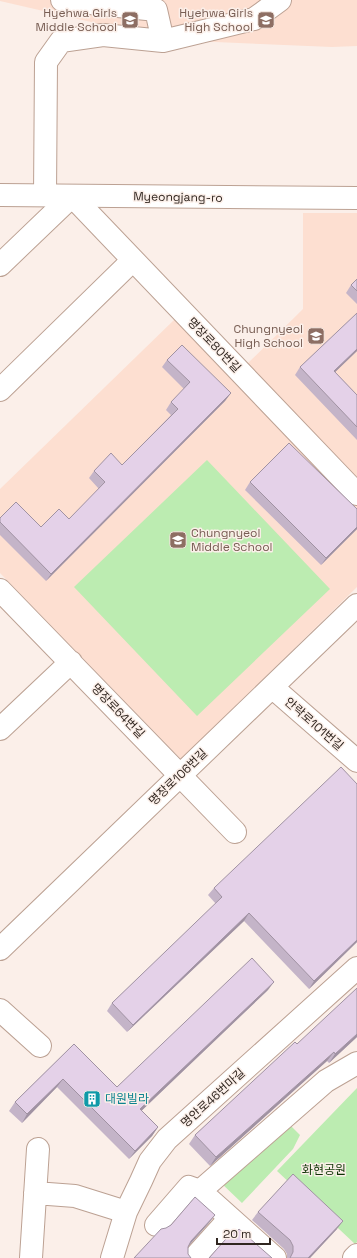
<svg xmlns="http://www.w3.org/2000/svg" width="357" height="1258" font-family="'Space Grotesk','Noto Sans KR',sans-serif">
	<style>
		.built { fill: #fddfd1 }
		.green { fill: #bcecb1 }
		.lines { fill: none; stroke-linecap: round; stroke-linejoin: round }
		.minor-casing { stroke: #bca193; stroke-width: 24 }
		.major-casing { stroke: #bca193; stroke-width: 24 }
		.minor { stroke: #fff; stroke-width: 22 }
		.major { stroke: #fff; stroke-width: 22 }
		.wall { fill: #c4b4c8 }
		.shaded-wall { fill: #a092a2 }
		.building { fill: #e4d1e8; stroke: #a092a2 }
		.labels { text-anchor: middle; stroke-width: 3; stroke-linejoin: round; paint-order: stroke }
		.education-label { font-size: 12px; fill: #785e54; stroke: #fbefe9; text-anchor: end }
		.street-label { font-size: 12px; fill: #302620; stroke: #fbefe9 }
		.culture-label { font-size: 12px; fill: #0d838f; stroke: #fbefe9; text-anchor: start }
		.park-label { font-size: 12px; fill: #103606; stroke: #fbefe9 }
	</style>
	<rect width="100%" height="100%" fill="#fbefe9"/>
	<!-- built -->
	<path class="built" d="M 0,0 L 357,0 L 357,46 L 332,47 L 169,40 L 0,1 Z
		M 303,213 L 357,213 L 357,477 L 247,364 L 303,309 Z
		M 175,319 L 357,506 L 357,587 L 181,759 L 0,573 L 0,489 Z"/>
	<!-- green -->
	<path class="green" d="M 207,460 L 330,589 L 197,716 L 74,587 Z
		M 357,1088 L 357,1242 L 355,1244 L 277,1171 Z
		M 288,1123 L 300,1135 L 293,1149 L 242,1203 L 220,1182 Z"/>
	<g class="lines">
		<defs>
			<path id="minor" d="M 62,0 L 156,10 L 163,41
				M 45,195 L 46,62 L 61,41 L 103,35 L 163,41 L 254,19 L 280,0
				M 0,265 L 72,196 L 357,494
				M 0,390 L 133,260
				M 0,590 L 235,832
				M 272,687 L 357,761
				M 0,729 L 71,662
				M 0,949 L 357,605
				M 0,1010 L 40,1046
				M 200,1191 L 326,1081 L 357,1063
				M 35,1193 L 75,1196 L 126,1212
				M 156,1225 L 189,1187 L 200,1191 L 275,1258
				M 31,1258 L 38,1149
				M 112,1258 L 126,1212 L 141,1181 L 150,1161 L 167,1139 L 357,968
				M 194,1258 L 230,1218
				M 354,1258 L 357,1255"/>
			<path id="major" d="M 0,195 L 357,198"/>
		</defs>
		<!-- minor casing -->
		<use href="#minor" class="minor-casing"/>
		<!-- major casing -->
		<use href="#major" class="major-casing"/>
		<!-- minor -->
		<use href="#minor" class="minor"/>
		<!-- major -->
		<use href="#major" class="major"/>
	</g>
	<!-- wall -->
	<path class="wall" d="M 357,279 L 357,304 L 346,293 L 351,285 Z
		M 357,313 L 357,351 L 335,372 L 357,395 L 357,440 L 295,375 L 300,367 Z
		M 167,360 L 231,393 L 225,401 L 46,581 L 0,535 L 0,518 L 41,527 L 69,519 L 99,489 L 89,478 L 94,471 L 122,465 L 171,415 L 166,410 L 171,402 L 184,389 L 162,367 Z
		M 250,482 L 357,509 L 357,529 L 321,565 L 245,490 Z
		M 214,888 L 357,942 L 309,989 L 244,921 L 127,1032 L 107,1011 L 112,1003 L 216,904 L 208,895 Z
		M 268,990 L 141,1111 L 158,1127 L 152,1136 L 129,1159 L 57,1087 L 22,1123 L 9,1111 L 15,1102 L 74,1044 L 117,1087 Z
		M 357,1037 L 329,1063 L 327,1061 L 210,1166 L 189,1144 L 195,1135 L 297,1044 Z
		M 258,1212 L 337,1229 L 310,1258 L 287,1258 L 287,1254 L 284,1249 L 252,1220 Z"/>
	<!-- shaded-wall -->
	<path class="shaded-wall" d="M 357,349 L 357,351 L 329,378 L 334,371 Z
		M 231,393 L 225,401 L 46,581 L 51,574 Z
		M 357,527 L 357,529 L 321,565 L 326,558 Z
		M 249,913 L 244,921 L 127,1032 L 133,1025 Z
		M 357,940 L 357,942 L 309,989 L 314,981 Z
		M 274,982 L 268,990 L 134,1118 L 140,1109 Z
		M 357,1034 L 357,1037 L 329,1063 L 335,1054 Z
		M 334,1052 L 327,1061 L 210,1166 L 216,1157 Z
		M 63,1079 L 57,1087 L 22,1123 L 27,1114 Z
		M 158,1127 L 152,1136 L 129,1159 L 135,1151 Z
		M 215,1215 L 209,1223 L 185,1250 L 191,1241 Z
		M 343,1221 L 337,1229 L 310,1258 L 308,1258 Z"/>
	<!-- building -->
	<path class="building" d="M 357,279 L 357,291 L 351,285 Z
		M 357,313 L 357,349 L 334,371 L 357,395 L 357,427 L 300,367 Z
		M 182,345 L 231,393 L 51,574 L 0,522 L 0,518 L 16,502 L 41,527 L 59,509 L 69,519 L 105,482 L 94,471 L 111,453 L 122,465 L 178,409 L 171,402 L 190,382 L 167,360 Z
		M 289,443 L 357,509 L 357,527 L 326,558 L 250,482 Z
		M 341,767 L 357,784 L 357,940 L 314,981 L 249,913 L 133,1025 L 112,1003 L 222,897 L 214,888 Z
		M 252,958 L 274,982 L 140,1109 L 158,1127 L 135,1151 L 63,1079 L 27,1114 L 15,1102 L 74,1044 L 117,1087 Z
		M 357,988 L 357,1034 L 335,1054 L 334,1052 L 216,1157 L 195,1135 L 295,1042 L 297,1044 Z
		M 293,1174 L 343,1221 L 308,1258 L 290,1258 L 293,1252 L 293,1246 L 290,1240 L 258,1212 Z
		M 195,1197 L 215,1215 L 191,1241 L 188,1247 L 188,1254 L 191,1258 L 134,1258 L 161,1229 L 166,1228 L 171,1225 Z
		M 239,1229 L 272,1258 L 209,1258 L 233,1231 L 235,1233 Z"/>
	<!-- icons -->
	<defs>
		<symbol id="school-square" viewBox="-11 -11 22 22"><rect x="-9" y="-9" width="18" height="18" rx="4" fill="#8d6e63" stroke="#fbefe9"/><path d="M0-5L7-2L0 1L-7-2ZM-4 1L0 2.5L4 1V4Q0 6-4 4Z" fill="#fff"/></symbol>
		<symbol id="building-square" viewBox="-11 -11 22 22"><rect x="-9" y="-9" width="18" height="18" rx="4" fill="#0f9aa8" stroke="#fbefe9"/><path d="M-4-6H4V6H1V3H-1V6H-4ZM-2.5-4.3h1.7v1.8h-1.7ZM.8-4.3h1.7v1.8H.8ZM-2.5-1h1.7V.8h-1.7ZM.8-1h1.7V.8H.8Z" fill="#fff"/></symbol>
	</defs>
	<g fill-rule="evenodd">
		<use href="#school-square" x="120" y="10" width="20" height="20"/>
		<use href="#school-square" x="256" y="10" width="20" height="20"/>
		<use href="#school-square" x="306" y="326" width="20" height="20"/>
		<use href="#school-square" x="168" y="530" width="20" height="20"/>
		<use href="#building-square" x="82" y="1089" width="20" height="20"/>
	</g>
	<g class="labels">
		<!-- education labels -->
		<g class="education-label">
			<text x="117" y="17">Hyehwa Girls<tspan x="117" dy="14">Middle School</tspan></text>
			<text x="253" y="17">Hyehwa Girls<tspan x="253" dy="14">High School</tspan></text>
			<text x="303" y="333">Chungnyeol<tspan x="303" dy="14">High School</tspan></text>
			<text x="191" y="537" text-anchor="start">Chungnyeol<tspan x="191" dy="14">Middle School</tspan></text>
		</g>
		<!-- street labels -->
		<g class="street-label">
			<text transform="translate(178 197) rotate(1)" y="4">Myeongjang-ro</text>
			<text transform="translate(214 345) rotate(46)" y="4">명장로80번길</text>
			<text transform="translate(118 711) rotate(46)" y="4">명장로64번길</text>
			<text transform="translate(314 724) rotate(41)" y="4">안락로101번길</text>
			<text transform="translate(178 777) rotate(-44)" y="4">명장로106번길</text>
			<text transform="translate(213 1098) rotate(-42)" y="4">명안로46번마길</text>
		</g>
		<!-- culture labels -->
		<g class="culture-label">
			<text x="105" y="1103">대원빌라</text>
		</g>
		<!-- park labels -->
		<g class="park-label">
			<text x="324" y="1174">화현공원</text>
		</g>
	</g>
	<!-- scale -->
	<path d="M217 1238v6h53v-6" fill="none" stroke="#302620" stroke-width="2"/>
	<text x="223" y="1238" font-size="12" fill="#302620" stroke="#fbefe9" stroke-width="3" paint-order="stroke">20 m</text>
</svg>
